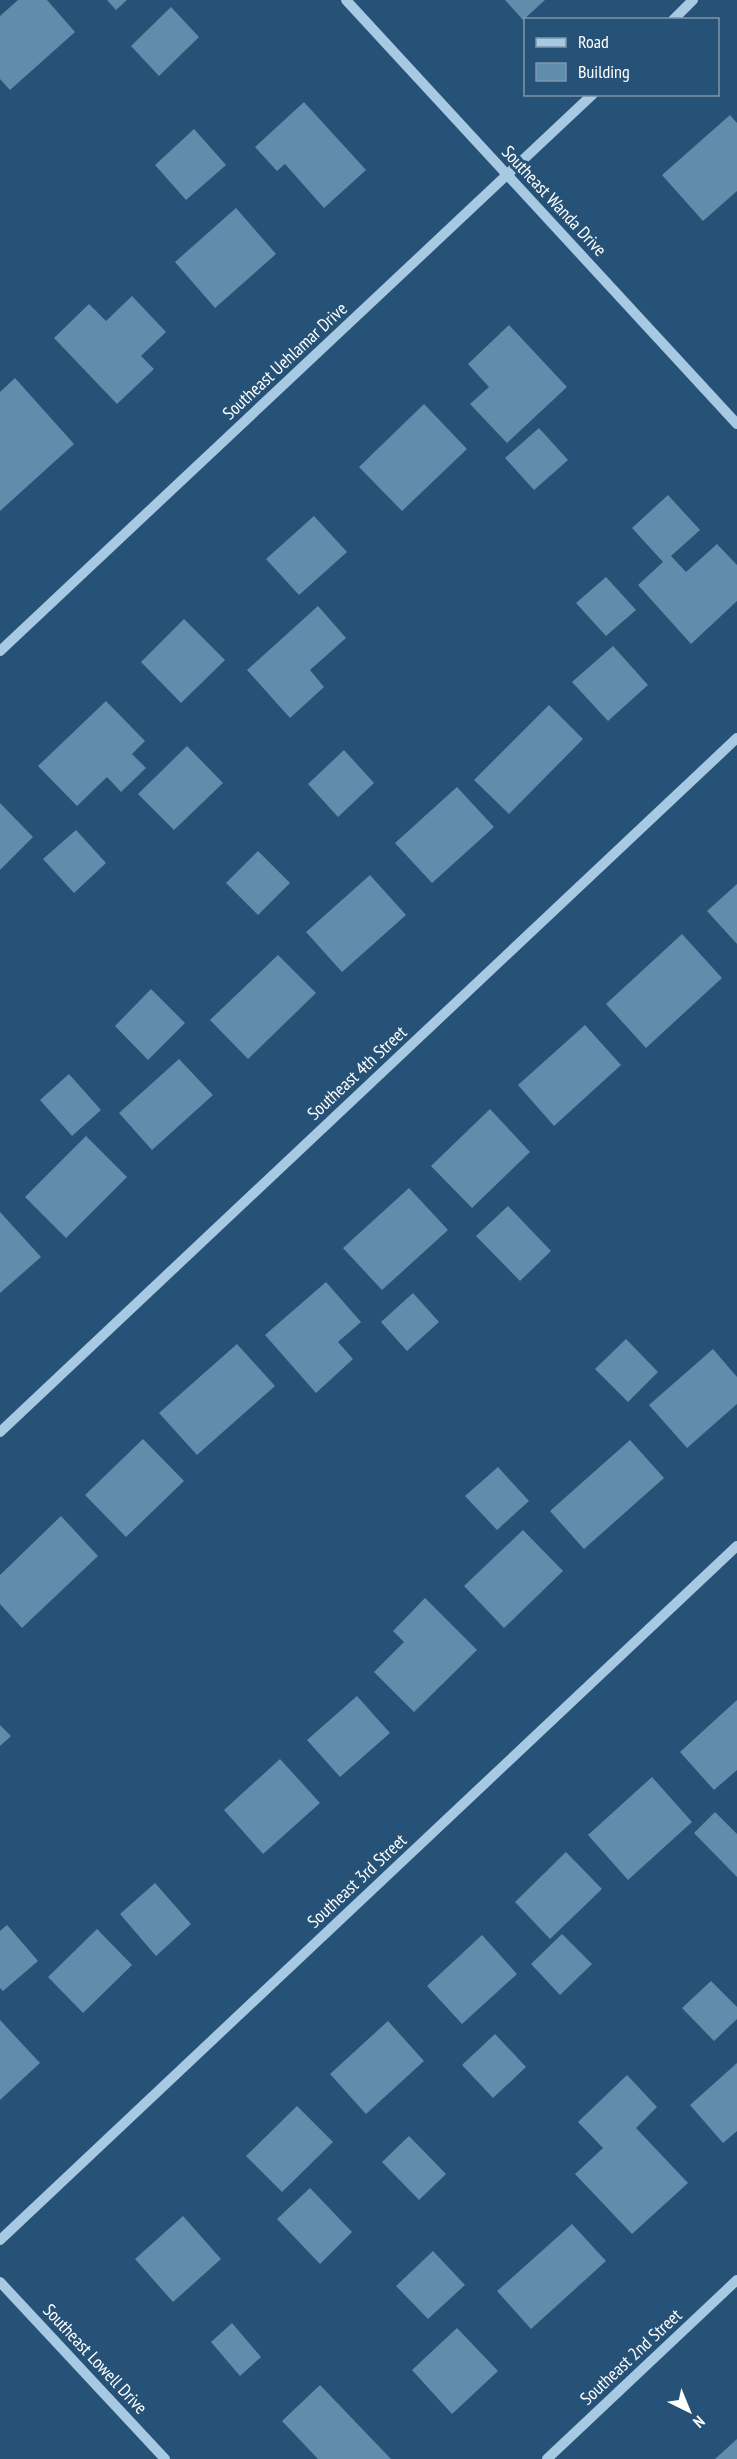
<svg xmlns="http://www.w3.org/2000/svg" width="737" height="2459" font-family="'PT Sans Narrow',sans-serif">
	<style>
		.building { fill: #628cab }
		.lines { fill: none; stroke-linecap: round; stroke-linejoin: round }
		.minor { stroke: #a7c9e2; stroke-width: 10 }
		.labels { text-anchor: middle; stroke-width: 6; stroke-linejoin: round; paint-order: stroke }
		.street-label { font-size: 18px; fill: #fff; stroke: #265277 }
	</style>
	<rect width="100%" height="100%" fill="#265277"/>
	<!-- building -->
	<path class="building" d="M 18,0 L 47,0 L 75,32 L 10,90 L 0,79 L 0,16 Z
		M 107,0 L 127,0 L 116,10 Z
		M 505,0 L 545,0 L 523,20 Z
		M 171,7 L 199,37 L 159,76 L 131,46 Z
		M 304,102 L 366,170 L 324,208 L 285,164 L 277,171 L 255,147 Z
		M 730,115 L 737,123 L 737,191 L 703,221 L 662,175 Z
		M 194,129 L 226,165 L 186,200 L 155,165 Z
		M 236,208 L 276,254 L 215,308 L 175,262 Z
		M 132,296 L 166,332 L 141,356 L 154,369 L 117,404 L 54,338 L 89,304 L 106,321 Z
		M 509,325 L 567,387 L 507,443 L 470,404 L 489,387 L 468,364 Z
		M 15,378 L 74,444 L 0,511 L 0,392 Z
		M 424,404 L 467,449 L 402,511 L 359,467 Z
		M 539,428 L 568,460 L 534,490 L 505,458 Z
		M 668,495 L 700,530 L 671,556 L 686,572 L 717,544 L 737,565 L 737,601 L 691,644 L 638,585 L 663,562 L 632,528 Z
		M 314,516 L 347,552 L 299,595 L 266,559 Z
		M 606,577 L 636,610 L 606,636 L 576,603 Z
		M 318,606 L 346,638 L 310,670 L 324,687 L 290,718 L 247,670 Z
		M 184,619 L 225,660 L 181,703 L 141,662 Z
		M 613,646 L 648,685 L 608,721 L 572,682 Z
		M 106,701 L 145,741 L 132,754 L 146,768 L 121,792 L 107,777 L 77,806 L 38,766 Z
		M 549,705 L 583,739 L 509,814 L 474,780 Z
		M 187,746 L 223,783 L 174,830 L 138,794 Z
		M 344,750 L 374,783 L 338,817 L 308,784 Z
		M 457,787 L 494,827 L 432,883 L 395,843 Z
		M 0,803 L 33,837 L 0,870 Z
		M 76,830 L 106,863 L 74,893 L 43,859 Z
		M 258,851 L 290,883 L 258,915 L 226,883 Z
		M 370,875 L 406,915 L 342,972 L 306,932 Z
		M 737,884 L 737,944 L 707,911 Z
		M 682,934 L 722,978 L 646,1048 L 606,1004 Z
		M 278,955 L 316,993 L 248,1059 L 210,1020 Z
		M 151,989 L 185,1023 L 148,1060 L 115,1026 Z
		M 585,1025 L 621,1065 L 554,1126 L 518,1085 Z
		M 179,1059 L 213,1095 L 152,1150 L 119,1113 Z
		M 69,1074 L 101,1110 L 72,1136 L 40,1100 Z
		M 490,1109 L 530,1152 L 472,1208 L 431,1166 Z
		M 86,1136 L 127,1177 L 66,1238 L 25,1197 Z
		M 409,1188 L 448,1230 L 382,1290 L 343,1248 Z
		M 508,1206 L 551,1251 L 520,1281 L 476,1236 Z
		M 0,1212 L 41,1257 L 0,1293 Z
		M 326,1282 L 361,1322 L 338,1342 L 353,1359 L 316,1393 L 265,1335 Z
		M 413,1293 L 439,1322 L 407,1351 L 381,1322 Z
		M 626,1339 L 658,1372 L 628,1402 L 595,1369 Z
		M 237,1344 L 275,1386 L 197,1455 L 159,1413 Z
		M 713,1349 L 737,1377 L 737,1404 L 687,1448 L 649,1405 Z
		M 143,1439 L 184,1481 L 126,1537 L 85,1495 Z
		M 630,1440 L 664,1478 L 584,1549 L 550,1511 Z
		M 498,1467 L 529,1501 L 497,1530 L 465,1496 Z
		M 61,1516 L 98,1556 L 22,1628 L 0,1604 L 0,1575 Z
		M 523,1530 L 563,1571 L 504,1628 L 464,1586 Z
		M 425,1598 L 477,1650 L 414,1712 L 374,1672 L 404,1642 L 393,1631 Z
		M 357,1696 L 390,1733 L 340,1777 L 307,1740 Z
		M 737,1700 L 737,1770 L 714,1790 L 680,1752 Z
		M 0,1725 L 11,1736 L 0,1746 Z
		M 280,1759 L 320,1803 L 263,1854 L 224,1810 Z
		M 652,1777 L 692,1822 L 628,1880 L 588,1835 Z
		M 715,1812 L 737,1834 L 737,1877 L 694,1833 Z
		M 566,1852 L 602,1889 L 550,1939 L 515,1902 Z
		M 155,1883 L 191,1924 L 156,1956 L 120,1914 Z
		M 7,1925 L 38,1961 L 3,1991 L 0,1988 L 0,1931 Z
		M 97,1929 L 132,1965 L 83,2013 L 48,1977 Z
		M 562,1934 L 592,1964 L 560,1995 L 531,1964 Z
		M 482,1935 L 517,1974 L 462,2024 L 427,1986 Z
		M 711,1981 L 737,2007 L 737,2019 L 714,2041 L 682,2008 Z
		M 0,2020 L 40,2063 L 0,2100 Z
		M 388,2021 L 424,2061 L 366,2114 L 330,2074 Z
		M 495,2034 L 526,2067 L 493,2098 L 462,2065 Z
		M 737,2063 L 737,2131 L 723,2143 L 690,2105 Z
		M 627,2075 L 657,2107 L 636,2128 L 688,2183 L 632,2234 L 575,2174 L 603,2148 L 578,2122 Z
		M 297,2106 L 333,2142 L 282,2192 L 246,2156 Z
		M 409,2136 L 446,2174 L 419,2200 L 382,2162 Z
		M 310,2188 L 352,2232 L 320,2264 L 277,2219 Z
		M 183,2216 L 221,2259 L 173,2302 L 135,2259 Z
		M 572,2224 L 606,2261 L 531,2329 L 497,2291 Z
		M 433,2251 L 465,2285 L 428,2319 L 396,2286 Z
		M 232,2323 L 261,2357 L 240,2376 L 211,2342 Z
		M 457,2328 L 498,2371 L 452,2414 L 412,2370 Z
		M 320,2385 L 391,2459 L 318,2459 L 282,2421 Z
		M 737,2439 L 737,2459 L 715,2459 Z"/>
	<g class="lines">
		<!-- minor -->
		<path class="minor" d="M 346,0 L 737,424
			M 673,20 L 693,0
			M 0,651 L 593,94
			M 0,1432 L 737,738
			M 0,2240 L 737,1546
			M 0,2282 L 165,2459
			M 547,2459 L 737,2280"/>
	</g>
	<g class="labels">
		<!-- street labels -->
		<g class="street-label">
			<text transform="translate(554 201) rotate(47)" y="6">Southeast Wanda Drive</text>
			<text transform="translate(285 361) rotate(-43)" y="6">Southeast Uehlamar Drive</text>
			<text transform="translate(357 1073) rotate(-43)" y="6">Southeast 4th Street</text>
			<text transform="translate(357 1881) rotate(-43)" y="6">Southeast 3rd Street</text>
			<text transform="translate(631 2357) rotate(-43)" y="6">Southeast 2nd Street</text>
			<text transform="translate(95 2359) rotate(47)" y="6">Southeast Lowell Drive</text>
		</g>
	</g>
	<!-- legend -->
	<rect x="524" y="18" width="195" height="78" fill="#265277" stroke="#7d97ad" stroke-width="1.5"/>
	<rect x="536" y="38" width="30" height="9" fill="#a7c9e2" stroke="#7d97ad" stroke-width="1.5"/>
	<text x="578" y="48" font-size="18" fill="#ffffff">Road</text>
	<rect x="536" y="63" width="30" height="18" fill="#628cab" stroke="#7d97ad" stroke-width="1.5"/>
	<text x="578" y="78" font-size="18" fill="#ffffff">Building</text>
	<!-- north arrow -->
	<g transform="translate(689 2411) rotate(137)" stroke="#265277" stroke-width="4.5" paint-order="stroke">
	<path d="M0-4.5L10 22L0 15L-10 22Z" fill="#ffffff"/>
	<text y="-9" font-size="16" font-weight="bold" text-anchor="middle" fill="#ffffff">N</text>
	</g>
</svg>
